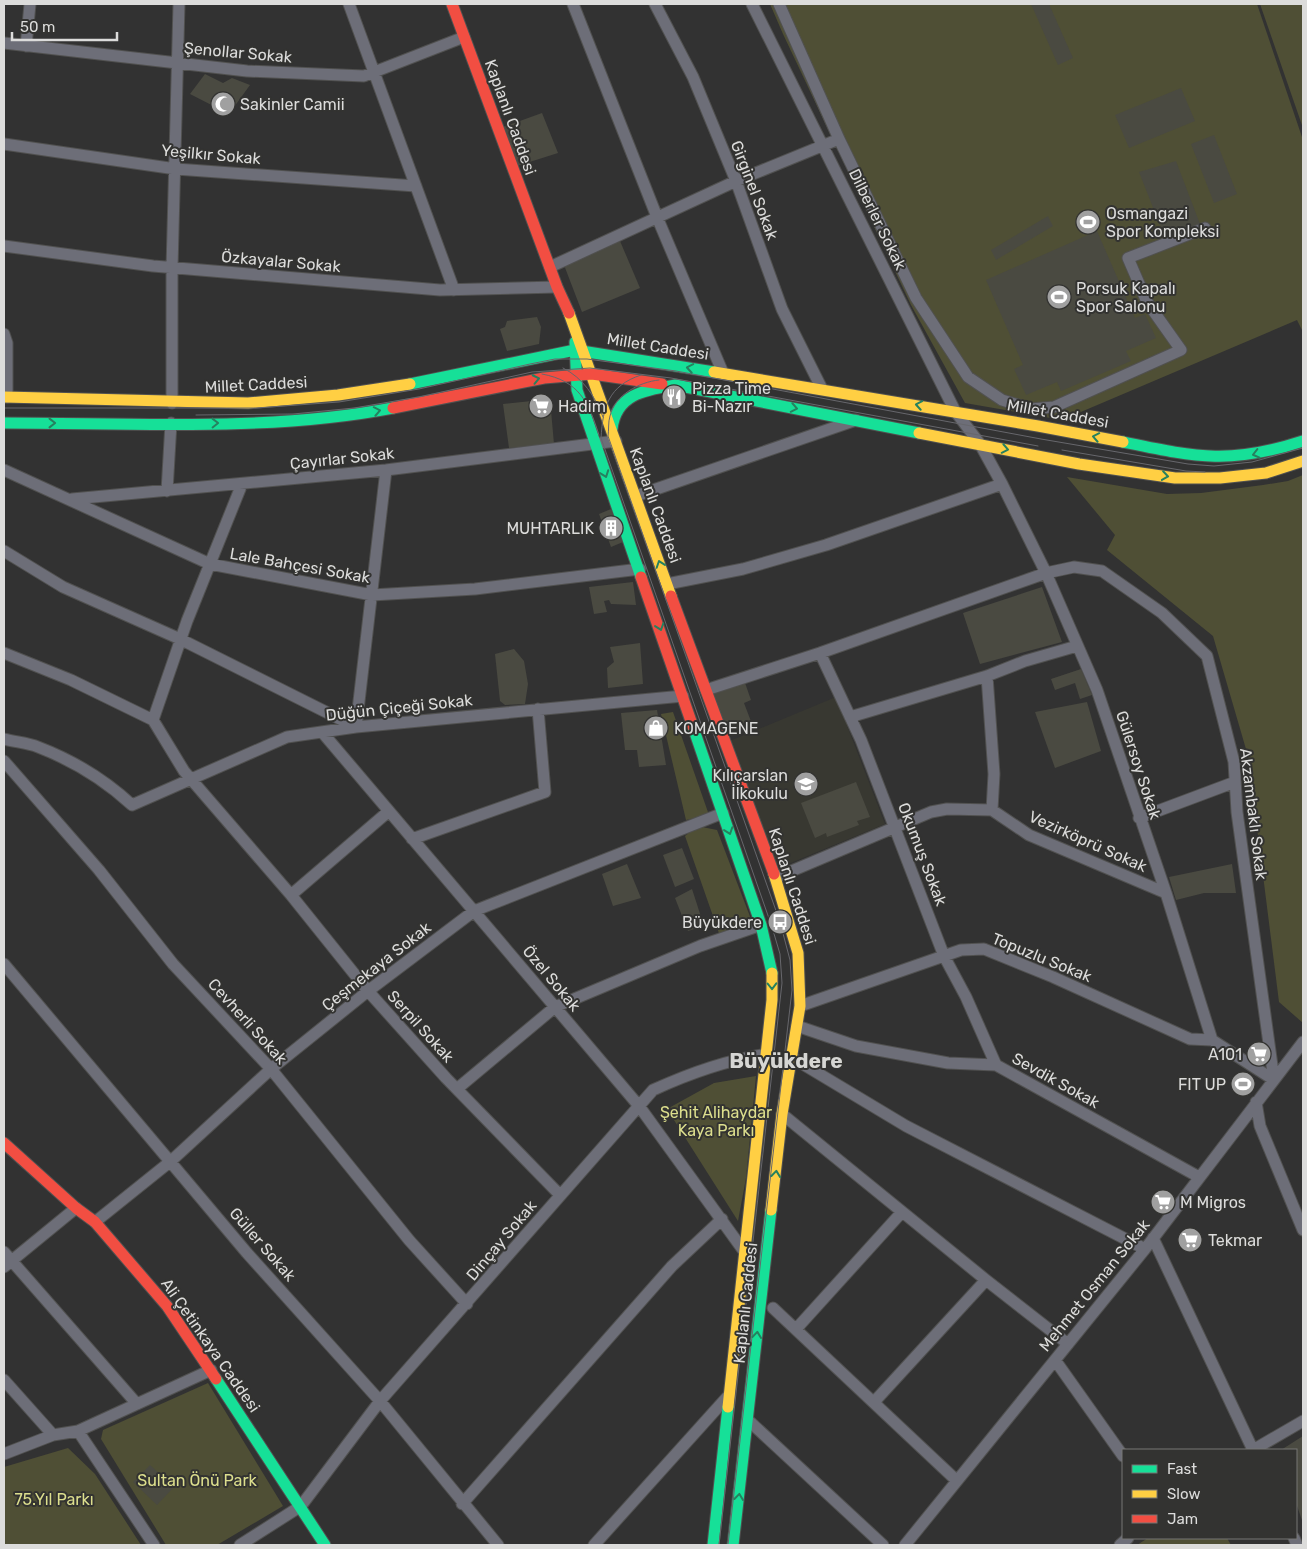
<svg xmlns="http://www.w3.org/2000/svg" width="1307" height="1549" font-family="Rubik,sans-serif">
	<style>
		.built { fill: #383831 }
		.green { fill: #4f4f35 }
		.building { fill: #4a4a41 }
		.lines { fill: none; stroke-linecap: round; stroke-linejoin: round }
		.street-casing { stroke: #515150; stroke-width: 13 }
		.fast-casing { stroke: #515150; stroke-width: 13 }
		.slow-casing { stroke: #515150; stroke-width: 13 }
		.jam-casing { stroke: #515150; stroke-width: 13 }
		.street { stroke: #6d6e78; stroke-width: 11 }
		.fast { stroke: #16e098; stroke-width: 11 }
		.slow { stroke: #ffcf43; stroke-width: 11 }
		.jam { stroke: #f24e42; stroke-width: 11 }
		.tram { stroke: #67676c; stroke-width: 1 }
		.oneway { stroke: #26815f }
		.labels { text-anchor: middle; stroke-width: 4; stroke-linejoin: round; paint-order: stroke }
		.street-label { font-size: 16px; fill: #dcdcdb; stroke: #333331 }
		.poi-label { font-size: 16px; fill: #dcdcdb; stroke: #333331; text-anchor: start }
		.park-label { font-size: 16px; fill: #dcde8d; stroke: #333331 }
		.district-label { font-size: 21px; font-weight: bold; fill: #d6d6d3; stroke: #333331 }
	</style>
	<rect width="100%" height="100%" fill="#323232"/>
	<!-- built -->
	<path class="built" d="M 836,697 L 885,824 L 776,869 L 725,743 Z"/>
	<!-- green -->
	<path class="green" d="M 770,4 L 1257,4 L 1303,140 L 1303,332 L 1297,320 L 1062,420 L 965,403 L 911,305 L 783,34 Z
		M 1260,4 L 1303,4 L 1303,128 Z
		M 1303,475 L 1303,1023 L 1279,1002 L 1248,756 L 1213,636 L 1107,550 L 1115,535 L 1067,477 L 1167,494 L 1201,493 L 1263,485 L 1288,481 Z
		M 673,712 L 709,815 L 686,820 L 661,714 Z
		M 697,826 L 717,830 L 754,927 L 721,939 L 685,836 Z
		M 756,1076 L 746,1178 L 738,1221 L 667,1109 L 714,1083 Z
		M 208,1383 L 283,1506 L 217,1545 L 166,1545 L 101,1439 L 103,1430 Z
		M 68,1448 L 95,1474 L 141,1545 L 4,1545 L 4,1467 Z
		M 1148,1538 L 1227,1538 L 1231,1545 L 1137,1545 Z"/>
	<!-- building -->
	<path class="building" d="M 1031,4 L 1049,4 L 1073,58 L 1058,65 Z
		M 205,74 L 223,83 L 232,78 L 250,85 L 229,114 L 190,94 Z
		M 1181,88 L 1195,121 L 1129,148 L 1115,115 Z
		M 542,113 L 558,153 L 517,166 L 503,127 Z
		M 1214,135 L 1237,194 L 1214,203 L 1191,144 Z
		M 1176,161 L 1200,224 L 1165,238 L 1139,172 Z
		M 1048,216 L 1053,226 L 996,260 L 991,250 Z
		M 1097,231 L 1135,318 L 1145,314 L 1156,338 L 1126,351 L 1131,361 L 1061,391 L 1057,382 L 1026,395 L 1014,369 L 1023,365 L 986,280 Z
		M 620,241 L 640,288 L 582,312 L 564,265 Z
		M 537,317 L 541,327 L 539,344 L 507,351 L 500,329 L 505,327 L 507,321 Z
		M 550,399 L 554,444 L 509,448 L 503,404 Z
		M 611,509 L 623,542 L 611,547 L 599,514 Z
		M 633,582 L 636,605 L 611,604 L 609,600 L 604,601 L 607,612 L 594,614 L 589,587 Z
		M 1042,587 L 1062,642 L 980,664 L 963,613 Z
		M 640,643 L 643,684 L 608,688 L 607,668 L 614,662 L 610,647 Z
		M 514,649 L 524,661 L 528,684 L 525,704 L 505,705 L 500,701 L 495,654 Z
		M 1081,669 L 1092,695 L 1080,699 L 1075,683 L 1055,690 L 1051,679 Z
		M 744,680 L 751,700 L 744,703 L 752,724 L 726,733 L 711,692 Z
		M 1087,702 L 1101,751 L 1055,768 L 1035,712 Z
		M 657,710 L 666,765 L 639,767 L 637,750 L 625,750 L 621,713 Z
		M 856,782 L 870,817 L 857,821 L 859,825 L 827,837 L 826,833 L 815,838 L 801,803 Z
		M 682,848 L 694,879 L 675,887 L 663,855 Z
		M 627,864 L 641,898 L 613,906 L 602,874 Z
		M 1232,864 L 1236,893 L 1204,893 L 1176,900 L 1169,877 Z
		M 692,889 L 704,926 L 688,931 L 675,898 Z
		M 1303,1436 L 1303,1523 L 1296,1503 L 1296,1450 L 1281,1450 Z
		M 150,1465 L 174,1487 L 157,1505 L 133,1482 Z"/>
	<g class="lines">
		<defs>
			<path id="street" d="M 349,4 L 454,290
				M 573,4 L 657,217 L 723,373
				M 655,4 L 693,77 L 736,181 L 782,309 L 822,389
				M 752,4 L 955,411 L 980,444 L 1002,484 L 1046,573 L 1097,690 L 1166,893 L 1212,1040 L 1274,1080
				M 4,43 L 247,71 L 364,76 L 464,37
				M 26,46 L 30,4
				M 839,139 L 916,298 L 968,377 L 1002,400 L 1031,409 L 1054,407 L 1181,350 L 1147,302 L 1128,258 L 1205,228
				M 4,144 L 176,169 L 416,186
				M 4,246 L 153,266 L 440,290 L 557,287
				M 550,267 L 736,181 L 839,139 L 779,4
				M 4,334 L 7,343 L 7,397
				M 172,403 L 172,268 L 179,4
				M 4,470 L 210,564 L 372,595 L 475,589 L 640,569
				M 242,484 L 187,621 L 153,720 L 184,771 L 291,895 L 368,991 L 446,1078 L 560,1195
				M 167,491 L 171,423
				M 636,496 L 856,420
				M 72,499 L 386,470 L 616,441
				M 4,551 L 63,587 L 180,639 L 356,727
				M 667,584 L 743,569 L 826,545 L 1002,484
				M 4,653 L 71,680 L 153,720
				M 820,653 L 861,740 L 944,956 L 966,997 L 996,1065
				M 987,676 L 994,774 L 992,810
				M 706,690 L 820,653 L 1046,573 L 1074,567 L 1102,571 L 1162,613 L 1207,656 L 1234,762 L 1237,812 L 1274,1080
				M 850,717 L 987,676 L 1025,661 L 1077,646
				M 356,727 L 386,470
				M 322,732 L 639,1106 L 746,1254
				M 4,739 C 15,742 28,743 38,747 C 72,760 106,781 132,805 L 287,737 L 356,727 L 683,696
				M 4,761 L 99,870 L 173,964 L 271,1069 L 409,1240 L 467,1304
				M 1139,818 L 1235,782
				M 412,839 L 545,792 L 538,709
				M 775,878 L 931,812 L 947,809 L 992,810 L 1029,835 L 1166,893
				M 291,895 L 389,811
				M 4,964 L 247,1253 L 380,1401 L 498,1545
				M 800,1006 L 961,950 L 984,949 L 1053,977 L 1190,1039 L 1212,1040
				M 797,1026 L 856,1046 L 948,1063 L 996,1065 L 1199,1177
				M 791,1057 L 906,1126 L 1145,1249
				M 458,1088 L 555,1007 L 700,946 L 761,925
				M 1256,1102 L 1260,1126 L 1303,1230
				M 782,1114 L 986,1280 L 1068,1344
				M 95,1222 L 171,1161 L 271,1069 L 368,991 L 474,911 L 723,813
				M 1153,1238 L 1253,1450
				M 4,1252 L 137,1404
				M 4,1267 L 76,1208
				M 773,1308 L 956,1480
				M 797,1328 L 902,1212
				M 1055,1360 L 1123,1456
				M 4,1380 L 53,1435
				M 874,1402 L 986,1280
				M 748,1420 L 883,1545
				M 78,1431 L 154,1545
				M 1253,1450 L 1303,1421
				M 4,1454 L 53,1435 L 78,1431 L 211,1370
				M 462,1504 L 672,1266 L 722,1219
				M 1294,1538 L 1297,1545
				M 240,1545 L 301,1506 L 380,1401 L 653,1090 C 690,1073 726,1060 767,1054
				M 594,1545 L 729,1395
				M 905,1545 L 1145,1249 L 1303,1042
				M 1120,1545 L 1128,1538"/>
			<path id="fast" d="M 575,342 L 577,390 L 641,577
				M 410,384 L 575,350 L 714,372
				M 4,423 C 131,423 268,432 393,408
				M 612,429 C 616,394 645,390 675,385 L 919,433
				M 1123,442 C 1196,457 1230,465 1303,441
				M 693,727 L 761,925 L 772,973
				M 216,1379 L 325,1545
				M 713,1545 L 728,1407
				M 733,1545 L 771,1210"/>
			<path id="slow" d="M 569,313 L 671,596
				M 714,372 L 1038,426 L 1123,442
				M 4,397 L 248,403 L 338,395 L 410,384
				M 919,433 L 1079,464 L 1175,478 L 1220,478 L 1266,473 L 1303,461
				M 771,1210 L 782,1114 L 800,1006 L 798,953 L 774,874
				M 728,1407 L 772,1000 L 772,973"/>
			<path id="jam" d="M 452,4 L 557,287 L 569,313
				M 393,408 L 544,378 L 592,374 L 662,384
				M 641,577 L 693,727
				M 671,596 L 774,874
				M 4,1143 L 76,1208 L 95,1222 L 167,1306 L 216,1379"/>
		</defs>
		<!-- street casing -->
		<use href="#street" class="street-casing"/>
		<!-- fast casing -->
		<use href="#fast" class="fast-casing"/>
		<!-- slow casing -->
		<use href="#slow" class="slow-casing"/>
		<!-- jam casing -->
		<use href="#jam" class="jam-casing"/>
		<!-- street -->
		<use href="#street" class="street"/>
		<!-- fast -->
		<use href="#fast" class="fast"/>
		<!-- slow -->
		<use href="#slow" class="slow"/>
		<!-- jam -->
		<use href="#jam" class="jam"/>
		<!-- tram -->
		<path class="tram" d="M 563,368 C 583,378 595,396 603,417
			M 542,374 C 579,381 588,401 599,435
			M 641,375 C 608,386 603,407 601,438 L 772,927 L 780,954 L 782,983 L 719,1545
			M 659,380 C 639,382 615,395 610,416 C 608,422 609,430 608,436 L 780,922 L 790,960 L 792,990 L 728,1545
			M 4,408 L 256,408 L 339,402 L 419,389 L 530,364 L 555,359 L 587,359 L 676,371 L 1041,439 L 1188,464 L 1214,466 L 1252,462 L 1303,448
			M 196,415 L 293,414 L 354,408 L 419,397 L 532,372 L 590,368 L 671,378 L 1038,446
			M 1062,450 L 1186,471 L 1205,472"/>
	</g>
	<!-- one-way arrows -->
	<defs><path id="oneway-chevron" d="M-2-3.5L2.5 0L-2 3.5" fill="none" stroke-width="1.6" stroke-linecap="round" stroke-linejoin="round" transform="scale(1.25)"/></defs>
	<g class="oneway">
		<use href="#oneway-chevron" transform="translate(690 368) rotate(-170)"/>
		<use href="#oneway-chevron" transform="translate(536 379) rotate(-12)"/>
		<use href="#oneway-chevron" transform="translate(919 405) rotate(-170)"/>
		<use href="#oneway-chevron" transform="translate(794 408) rotate(11)"/>
		<use href="#oneway-chevron" transform="translate(377 411) rotate(-11)"/>
		<use href="#oneway-chevron" transform="translate(52 423)"/>
		<use href="#oneway-chevron" transform="translate(215 423) rotate(-1)"/>
		<use href="#oneway-chevron" transform="translate(1096 437) rotate(-169)"/>
		<use href="#oneway-chevron" transform="translate(1005 449) rotate(11)"/>
		<use href="#oneway-chevron" transform="translate(1256 454) rotate(166)"/>
		<use href="#oneway-chevron" transform="translate(605 474) rotate(70)"/>
		<use href="#oneway-chevron" transform="translate(1165 476) rotate(8)"/>
		<use href="#oneway-chevron" transform="translate(660 564) rotate(-109)"/>
		<use href="#oneway-chevron" transform="translate(660 627) rotate(71)"/>
		<use href="#oneway-chevron" transform="translate(729 831) rotate(71)"/>
		<use href="#oneway-chevron" transform="translate(772 986) rotate(89)"/>
		<use href="#oneway-chevron" transform="translate(776 1174) rotate(-84)"/>
		<use href="#oneway-chevron" transform="translate(757 1335) rotate(-84)"/>
		<use href="#oneway-chevron" transform="translate(739 1497) rotate(-83)"/>
	</g>
	<!-- icons -->
	<defs>
		<symbol id="mosque-disc" viewBox="-11 -11 22 22"><circle r="9.5" fill="#a0a0a0" stroke="#333331"/><path d="M3.5-4.9A6 6 0 1 0 3.5 4.9A5 5 0 1 1 3.5-4.9Z" fill="#fff"/></symbol>
		<symbol id="stadium-disc" viewBox="-11 -11 22 22"><circle r="9.5" fill="#a0a0a0" stroke="#333331"/><path d="M0-5a6.5 5 0 1 0 0 10a6.5 5 0 1 0 0-10ZM-3.5-1.8h7v3.6h-7Z" fill="#fff"/></symbol>
		<symbol id="restaurant-disc" viewBox="-11 -11 22 22"><circle r="9.5" fill="#a0a0a0" stroke="#333331"/><path d="M-5-6h1v4h1v-4h1v4h1v-4h1v5L-1.5 .5V6h-2V.5L-5-1ZM5-6V6H3V1.5H1.5Q1.5-4 5-6Z" fill="#fff"/></symbol>
		<symbol id="supermarket-disc" viewBox="-11 -11 22 22"><circle r="9.5" fill="#a0a0a0" stroke="#333331"/><path d="M-6-5.5h2.5l.6 2H6L4.5 2H-2.5L-4.4-4H-6ZM-1.5 3.2a1.3 1.3 0 1 0 .1 0ZM3 3.2a1.3 1.3 0 1 0 .1 0Z" fill="#fff"/></symbol>
		<symbol id="building-disc" viewBox="-11 -11 22 22"><circle r="9.5" fill="#a0a0a0" stroke="#333331"/><path d="M-4-6H4V6H1V3H-1V6H-4ZM-2.5-4.3h1.7v1.8h-1.7ZM.8-4.3h1.7v1.8H.8ZM-2.5-1h1.7V.8h-1.7ZM.8-1h1.7V.8H.8Z" fill="#fff"/></symbol>
		<symbol id="shop-disc" viewBox="-11 -11 22 22"><circle r="9.5" fill="#a0a0a0" stroke="#333331"/><path d="M-5-2.5h2.3a2.7 3.5 0 0 1 5.4 0H5L5.5 6h-11ZM-1.5-2.5h3a1.5 2.3 0 0 0-3 0Z" fill="#fff"/></symbol>
		<symbol id="school-disc" viewBox="-11 -11 22 22"><circle r="9.5" fill="#a0a0a0" stroke="#333331"/><path d="M0-5L7-2L0 1L-7-2ZM-4 1L0 2.5L4 1V4Q0 6-4 4Z" fill="#fff"/></symbol>
		<symbol id="bus-disc" viewBox="-11 -11 22 22"><circle r="9.5" fill="#a0a0a0" stroke="#333331"/><path d="M-5-6H5V4H4V6H2V4H-2V6H-4V4H-5ZM-3.5-4V0h7V-4ZM-3.5 1.2v1.5H-2V1.2ZM2 1.2v1.5H3.5V1.2Z" fill="#fff"/></symbol>
	</defs>
	<g fill-rule="evenodd">
		<use href="#mosque-disc" x="209" y="90" width="28" height="28"/>
		<use href="#stadium-disc" x="1074" y="208" width="28" height="28"/>
		<use href="#stadium-disc" x="1045" y="283" width="28" height="28"/>
		<use href="#restaurant-disc" x="660" y="383" width="28" height="28"/>
		<use href="#supermarket-disc" x="527" y="392" width="28" height="28"/>
		<use href="#building-disc" x="597" y="514" width="28" height="28"/>
		<use href="#shop-disc" x="642" y="714" width="28" height="28"/>
		<use href="#school-disc" x="792" y="770" width="28" height="28"/>
		<use href="#bus-disc" x="766" y="908" width="28" height="28"/>
		<use href="#supermarket-disc" x="1245" y="1040" width="28" height="28"/>
		<use href="#stadium-disc" x="1229" y="1070" width="28" height="28"/>
		<use href="#supermarket-disc" x="1149" y="1188" width="28" height="28"/>
		<use href="#supermarket-disc" x="1176" y="1226" width="28" height="28"/>
	</g>
	<g class="labels">
		<!-- street labels -->
		<g class="street-label">
			<text transform="translate(238 52) rotate(5)" y="6">Şenollar Sokak</text>
			<text transform="translate(511 117) rotate(70)" y="6">Kaplanlı Caddesi</text>
			<text transform="translate(211 154) rotate(5)" y="6">Yeşilkır Sokak</text>
			<text transform="translate(755 190) rotate(69)" y="6">Girginel Sokak</text>
			<text transform="translate(878 219) rotate(64)" y="6">Dilberler Sokak</text>
			<text transform="translate(281 261) rotate(5)" y="6">Özkayalar Sokak</text>
			<text transform="translate(658 346) rotate(9)" y="6">Millet Caddesi</text>
			<text transform="translate(256 384) rotate(-3)" y="6">Millet Caddesi</text>
			<text transform="translate(1058 413) rotate(10)" y="6">Millet Caddesi</text>
			<text transform="translate(342 458) rotate(-6)" y="6">Çayırlar Sokak</text>
			<text transform="translate(656 505) rotate(70)" y="6">Kaplanlı Caddesi</text>
			<text transform="translate(300 565) rotate(10)" y="6">Lale Bahçesi Sokak</text>
			<text transform="translate(399 707) rotate(-6)" y="6">Düğün Çiçeği Sokak</text>
			<text transform="translate(1139 765) rotate(72)" y="6">Gülersoy Sokak</text>
			<text transform="translate(1254 814) rotate(83)" y="6">Akzambaklı Sokak</text>
			<text transform="translate(1088 841) rotate(24)" y="6">Vezirköprü Sokak</text>
			<text transform="translate(923 854) rotate(69)" y="6">Okumuş Sokak</text>
			<text transform="translate(793 886) rotate(72)" y="6">Kaplanlı Caddesi</text>
			<text transform="translate(1042 957) rotate(22)" y="6">Topuzlu Sokak</text>
			<text transform="translate(376 966) rotate(-38)" y="6">Çeşmekaya Sokak</text>
			<text transform="translate(552 978) rotate(50)" y="6">Özel Sokak</text>
			<text transform="translate(248 1021) rotate(48)" y="6">Cevherli Sokak</text>
			<text transform="translate(421 1026) rotate(48)" y="6">Serpil Sokak</text>
			<text transform="translate(1056 1080) rotate(29)" y="6">Sevdik Sokak</text>
			<text transform="translate(501 1240) rotate(-50)" y="6">Dinçay Sokak</text>
			<text transform="translate(263 1244) rotate(49)" y="6">Güller Sokak</text>
			<text transform="translate(1094 1285) rotate(-51)" y="6">Mehmet Osman Sokak</text>
			<text transform="translate(745 1303) rotate(-84)" y="6">Kaplanlı Caddesi</text>
			<text transform="translate(211 1345) rotate(55)" y="6">Ali Çetinkaya Caddesi</text>
		</g>
		<!-- poi labels -->
		<g class="poi-label">
			<text x="240" y="110">Sakinler Camii</text>
			<text x="1106" y="219">Osmangazi<tspan x="1106" dy="18">Spor Kompleksi</tspan></text>
			<text x="1076" y="294">Porsuk Kapalı<tspan x="1076" dy="18">Spor Salonu</tspan></text>
			<text x="692" y="394">Pizza Time<tspan x="692" dy="18">Bi-Nazır</tspan></text>
			<text x="558" y="412">Hadim</text>
			<text x="594" y="534" text-anchor="end">MUHTARLIK</text>
			<text x="674" y="734">KOMAGENE</text>
			<text x="788" y="781" text-anchor="end">Kılıçarslan<tspan x="788" dy="18">İlkokulu</tspan></text>
			<text x="762" y="928" text-anchor="end">Büyükdere</text>
			<text x="1242" y="1060" text-anchor="end">A101</text>
			<text x="1226" y="1090" text-anchor="end">FIT UP</text>
			<text x="1180" y="1208">M Migros</text>
			<text x="1208" y="1246">Tekmar</text>
		</g>
		<!-- park labels -->
		<g class="park-label">
			<text x="716" y="1118">Şehit Alihaydar<tspan x="716" dy="18">Kaya Parkı</tspan></text>
			<text x="197" y="1486">Sultan Önü Park</text>
			<text x="54" y="1505">75.Yıl Parkı</text>
		</g>
		<!-- district labels -->
		<g class="district-label">
			<text x="786" y="1068">Büyükdere</text>
		</g>
	</g>
	<!-- border -->
	<rect width="1307" height="1549" fill="none" stroke="#dcdcdb" stroke-width="10"/>
	<!-- legend -->
	<rect x="1122" y="1449" width="175" height="90" fill="#333331" stroke="#777775"/>
	<rect x="1132" y="1465" width="25" height="8" fill="#16e098" stroke="#777775"/>
	<text x="1167" y="1474" font-size="15" fill="#dcdcdb">Fast</text>
	<rect x="1132" y="1490" width="25" height="8" fill="#ffcf43" stroke="#777775"/>
	<text x="1167" y="1499" font-size="15" fill="#dcdcdb">Slow</text>
	<rect x="1132" y="1515" width="25" height="8" fill="#f24e42" stroke="#777775"/>
	<text x="1167" y="1524" font-size="15" fill="#dcdcdb">Jam</text>
	<!-- scale -->
	<path d="M12 32v8h105v-8" fill="none" stroke="#dcdcdb" stroke-width="2.5"/>
	<text x="20" y="32" font-size="15" fill="#dcdcdb" stroke="#333331" stroke-width="4" paint-order="stroke">50 m</text>
</svg>
